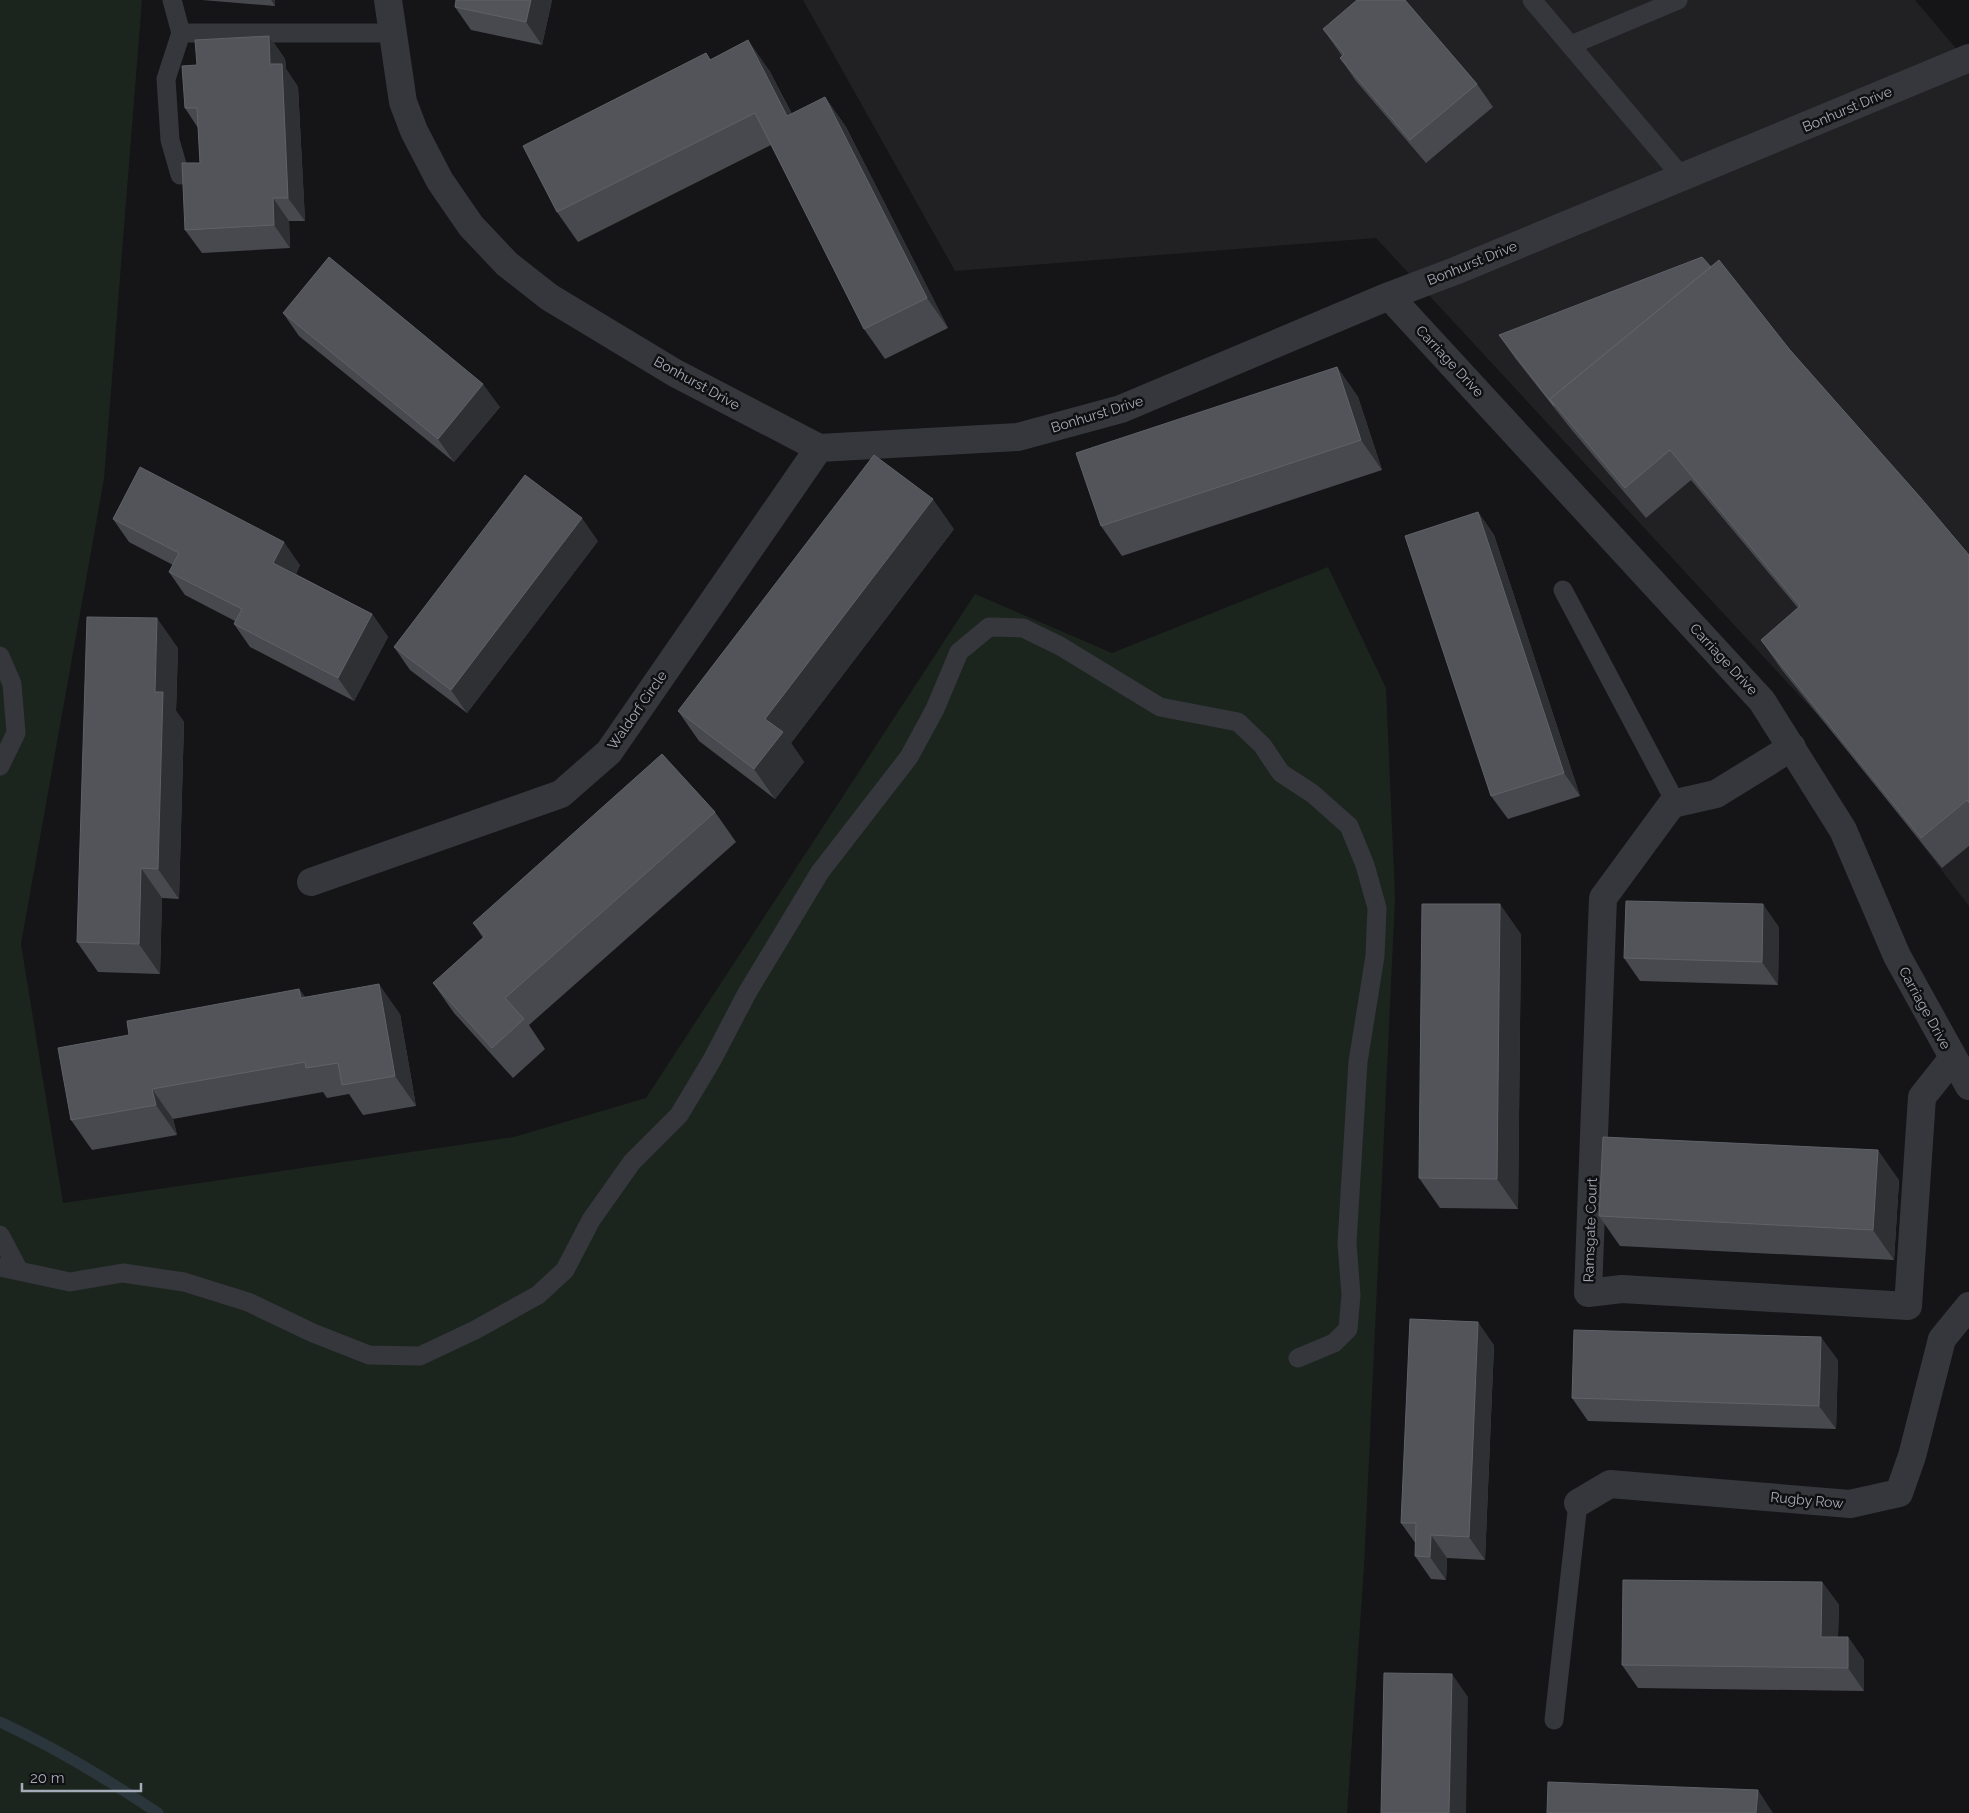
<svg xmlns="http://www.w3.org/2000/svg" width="1969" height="1813" font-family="Raleway,sans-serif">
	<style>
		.built { fill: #212124 }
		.green { fill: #1c251d }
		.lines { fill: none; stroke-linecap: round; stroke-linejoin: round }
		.stream { stroke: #2a353c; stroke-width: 11 }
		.lane { stroke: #35373c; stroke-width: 19 }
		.street { stroke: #35373c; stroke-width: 28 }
		.wall { fill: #48494f }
		.shaded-wall { fill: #2f3034 }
		.building { fill: #52545a; stroke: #5f6269 }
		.labels { text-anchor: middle; stroke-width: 5; stroke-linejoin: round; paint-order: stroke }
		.street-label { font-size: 14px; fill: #a5acb9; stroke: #101012 }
	</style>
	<rect width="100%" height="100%" fill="#151517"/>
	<!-- built -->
	<path class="built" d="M 803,0 L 1915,0 L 1969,64 L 1969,906 L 1847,747 L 1376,238 L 955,271 Z"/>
	<!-- green -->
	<path class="green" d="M 0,0 L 142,0 L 104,479 L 21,944 L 63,1203 L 514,1137 L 646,1098 L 975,594 L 1112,653 L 1328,567 L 1386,688 L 1395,897 L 1364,1567 L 1347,1813 L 0,1813 Z"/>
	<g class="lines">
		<!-- stream -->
		<path class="stream" d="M 0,1722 C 56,1748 107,1779 158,1813"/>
		<!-- lane -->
		<path class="lane" d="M 172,0 L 181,33 L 166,79 L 170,140 L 180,175
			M 1532,0 L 1682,177
			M 181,33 L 393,33
			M 1571,45 L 1678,0
			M 1563,590 L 1670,792 L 1672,804
			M 0,656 L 12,684 L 16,733 L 0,766
			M 0,1235 L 18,1269
			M 0,1267 L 70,1282 L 123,1273 L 184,1282 L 248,1302 L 313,1333 L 369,1355 L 420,1356 L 475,1330 L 538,1295 L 565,1270 L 591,1220 L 632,1162 L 679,1115 L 712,1060 L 747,993 L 820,872 L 909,757 L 935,709 L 959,652 L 989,627 L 1023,628 L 1060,646 L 1160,707 L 1238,722 L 1262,745 L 1281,773 L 1313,794 L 1349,826 L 1365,865 L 1377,908 L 1375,956 L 1358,1062 L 1347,1243 L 1351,1295 L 1348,1329 L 1334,1343 L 1298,1358
			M 1554,1720 L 1578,1503"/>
		<!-- street -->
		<path class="street" d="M 388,0 L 403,102 L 414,131 L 440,181 L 471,226 L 507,264 L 549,297 L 675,373 L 819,448 L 1018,437 L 1121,409 L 1389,296 L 1455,271 L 1969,58
			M 1389,296 L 1762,701 L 1843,830 L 1897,956 L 1969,1086
			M 1792,747 L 1716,794 L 1672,804 L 1603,898 L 1588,1293 L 1622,1289 L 1908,1306 L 1922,1097 L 1953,1058
			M 311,882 L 561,794 L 609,752 L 819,448
			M 1578,1503 L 1610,1484 L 1850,1504 L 1899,1493 L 1912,1456 L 1942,1339 L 1969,1306"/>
	</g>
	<!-- wall -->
	<path class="wall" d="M 202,0 L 275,0 L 275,6 Z
		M 456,0 L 552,0 L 542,45 L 471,30 L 455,7 Z
		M 1323,29 L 1477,84 L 1493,107 L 1426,163 L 1356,81 L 1340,58 L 1342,56 Z
		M 269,36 L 285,59 L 286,69 L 298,87 L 305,221 L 289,221 L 290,248 L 202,253 L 185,230 L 200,163 L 198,128 L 185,108 L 197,65 Z
		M 706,53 L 710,59 L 769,70 L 792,114 L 825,97 L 846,127 L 948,328 L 885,359 L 864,329 L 771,145 L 578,242 L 557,212 Z
		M 1711,267 L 1790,350 L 1969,555 L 1969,846 L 1942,868 L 1782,670 L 1761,640 L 1798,608 L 1691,480 L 1646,518 L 1571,429 L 1515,358 L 1499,335 Z
		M 283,313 L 500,407 L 454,462 L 299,336 Z
		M 1337,367 L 1358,397 L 1382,470 L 1122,556 L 1101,526 Z
		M 1478,512 L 1494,535 L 1580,796 L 1508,819 L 1491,796 Z
		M 113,519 L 300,565 L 296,574 L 372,614 L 388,637 L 354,701 L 250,647 L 234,624 L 235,621 L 185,595 L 169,572 L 173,565 L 129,542 Z
		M 954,529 L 791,743 L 804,762 L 775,799 L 699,741 L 678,711 Z
		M 598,541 L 467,713 L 410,670 L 394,647 Z
		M 178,648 L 176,711 L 184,722 L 179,899 L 162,898 L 160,974 L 98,972 L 77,942 Z
		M 715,812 L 736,842 L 529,1025 L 545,1049 L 513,1078 L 454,1013 L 433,983 L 483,938 L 473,923 Z
		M 1779,927 L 1778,985 L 1640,981 L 1624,958 Z
		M 1521,934 L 1518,1209 L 1440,1208 L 1419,1178 Z
		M 299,989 L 305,997 L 400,1014 L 416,1106 L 363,1115 L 349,1094 L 327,1098 L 323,1092 L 173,1119 L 177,1135 L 92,1150 L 71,1120 Z
		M 1899,1180 L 1894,1260 L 1620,1246 L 1599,1216 Z
		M 1494,1345 L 1485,1560 L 1447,1558 L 1446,1580 L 1431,1579 L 1415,1556 L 1416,1544 L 1401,1523 Z
		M 1838,1360 L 1836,1429 L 1588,1421 L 1572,1398 Z
		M 1822,1582 L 1839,1605 L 1838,1637 L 1848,1637 L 1864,1660 L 1864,1691 L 1638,1688 L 1622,1665 Z"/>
	<!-- shaded-wall -->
	<path class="shaded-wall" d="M 271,0 L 275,0 L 275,6 Z
		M 531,0 L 552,0 L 542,45 L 526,22 Z
		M 269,36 L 285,59 L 286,69 L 298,87 L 305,221 L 288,198 L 270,64 Z
		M 748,40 L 769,70 L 808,146 L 787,116 Z
		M 825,97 L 846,127 L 948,328 L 927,298 Z
		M 273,198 L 289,221 L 290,248 L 274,225 Z
		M 1337,367 L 1358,397 L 1382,470 L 1361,440 Z
		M 483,384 L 500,407 L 454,462 L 438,439 Z
		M 933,499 L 954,529 L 791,743 L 804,762 L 775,799 L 754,769 L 765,719 Z
		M 1478,512 L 1494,535 L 1580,796 L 1564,773 Z
		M 582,518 L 598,541 L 467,713 L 451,690 Z
		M 284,542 L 300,565 L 290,586 L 273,563 Z
		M 372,614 L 388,637 L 354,701 L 338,678 Z
		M 157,618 L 178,648 L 176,711 L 184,722 L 179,899 L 158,869 L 155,692 Z
		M 141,868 L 162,898 L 160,974 L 139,944 Z
		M 1500,904 L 1521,934 L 1518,1209 L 1497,1179 Z
		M 1763,904 L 1779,927 L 1778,985 L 1762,962 Z
		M 379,984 L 400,1014 L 416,1106 L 395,1076 Z
		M 299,989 L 320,1019 L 301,998 Z
		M 152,1089 L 173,1119 L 177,1135 L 156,1105 Z
		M 1878,1150 L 1899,1180 L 1894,1260 L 1873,1230 Z
		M 1478,1322 L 1494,1345 L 1485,1560 L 1469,1537 Z
		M 1821,1337 L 1838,1360 L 1836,1429 L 1819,1406 Z
		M 1431,1535 L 1447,1558 L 1446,1580 L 1430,1557 Z
		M 1822,1582 L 1839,1605 L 1837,1660 L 1821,1637 Z
		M 1848,1637 L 1864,1660 L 1864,1691 L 1848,1668 Z
		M 1452,1674 L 1468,1697 L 1466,1813 L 1449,1813 Z
		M 1758,1790 L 1773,1813 L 1756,1813 Z"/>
	<!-- building -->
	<path class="building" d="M 456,0 L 531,0 L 526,22 L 455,7 Z
		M 1357,0 L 1405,0 L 1477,84 L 1410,140 L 1340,58 L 1344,54 L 1323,29 Z
		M 269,36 L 270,64 L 282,64 L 288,198 L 273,198 L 274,225 L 185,230 L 182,163 L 200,163 L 197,108 L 185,108 L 182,66 L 197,65 L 195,40 Z
		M 748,40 L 787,116 L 825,97 L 927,298 L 864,329 L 755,113 L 557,212 L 523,146 L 706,53 L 710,60 Z
		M 329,257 L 483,384 L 438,439 L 283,313 Z
		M 1702,257 L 1711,267 L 1550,399 L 1554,406 L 1499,335 Z
		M 1719,260 L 1790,350 L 1920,497 L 1969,555 L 1969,803 L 1967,800 L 1921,838 L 1761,640 L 1800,606 L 1670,450 L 1625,488 L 1550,399 Z
		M 1337,367 L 1361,440 L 1101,526 L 1076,453 Z
		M 874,455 L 933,499 L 765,719 L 783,732 L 754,769 L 678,711 Z
		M 140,467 L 284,542 L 273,563 L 372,614 L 338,678 L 234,624 L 242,609 L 169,572 L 179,553 L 113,519 Z
		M 525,475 L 582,518 L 451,690 L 394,647 Z
		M 1478,512 L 1564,773 L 1491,796 L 1405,536 Z
		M 87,617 L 157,618 L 155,692 L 163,692 L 158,869 L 141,868 L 139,944 L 77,942 Z
		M 662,754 L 715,812 L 505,998 L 524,1019 L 492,1048 L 433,983 L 485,936 L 473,923 Z
		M 1626,901 L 1763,904 L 1762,962 L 1624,958 Z
		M 1422,904 L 1500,904 L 1497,1179 L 1419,1178 Z
		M 379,984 L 395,1076 L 342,1085 L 338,1063 L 306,1068 L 305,1062 L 152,1089 L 156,1105 L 71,1120 L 58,1048 L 129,1035 L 127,1021 L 299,989 L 301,998 Z
		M 1603,1137 L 1878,1150 L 1873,1230 L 1599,1216 Z
		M 1410,1319 L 1478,1322 L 1469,1537 L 1431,1535 L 1430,1557 L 1415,1556 L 1416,1523 L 1401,1523 Z
		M 1574,1330 L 1821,1337 L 1819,1406 L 1572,1398 Z
		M 1623,1580 L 1822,1582 L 1821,1637 L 1848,1637 L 1848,1668 L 1622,1665 Z
		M 1384,1673 L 1452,1674 L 1449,1813 L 1381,1813 Z
		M 1548,1782 L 1758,1790 L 1756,1813 L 1547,1813 Z"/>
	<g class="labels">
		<!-- street labels -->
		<g class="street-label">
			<text transform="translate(1847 109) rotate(-23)" y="5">Bonhurst Drive</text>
			<text transform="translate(1472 263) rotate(-22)" y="5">Bonhurst Drive</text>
			<text transform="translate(1450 361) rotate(47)" y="5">Carriage Drive</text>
			<text transform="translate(697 383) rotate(29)" y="5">Bonhurst Drive</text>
			<text transform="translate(1097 414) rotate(-17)" y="5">Bonhurst Drive</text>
			<text transform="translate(1724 659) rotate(47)" y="5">Carriage Drive</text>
			<text transform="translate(637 710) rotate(-55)" y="5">Waldorf Circle</text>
			<text transform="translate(1925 1008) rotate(61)" y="5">Carriage Drive</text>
			<text transform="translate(1590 1230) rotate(-88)" y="5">Ramsgate Court</text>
			<text transform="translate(1807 1500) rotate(5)" y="5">Rugby Row</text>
		</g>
	</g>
	<!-- scale -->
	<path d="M22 1783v8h119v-8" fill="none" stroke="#a5acb9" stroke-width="2.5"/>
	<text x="30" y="1783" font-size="15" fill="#a5acb9" stroke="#101012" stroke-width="4" paint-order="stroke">20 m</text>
</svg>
